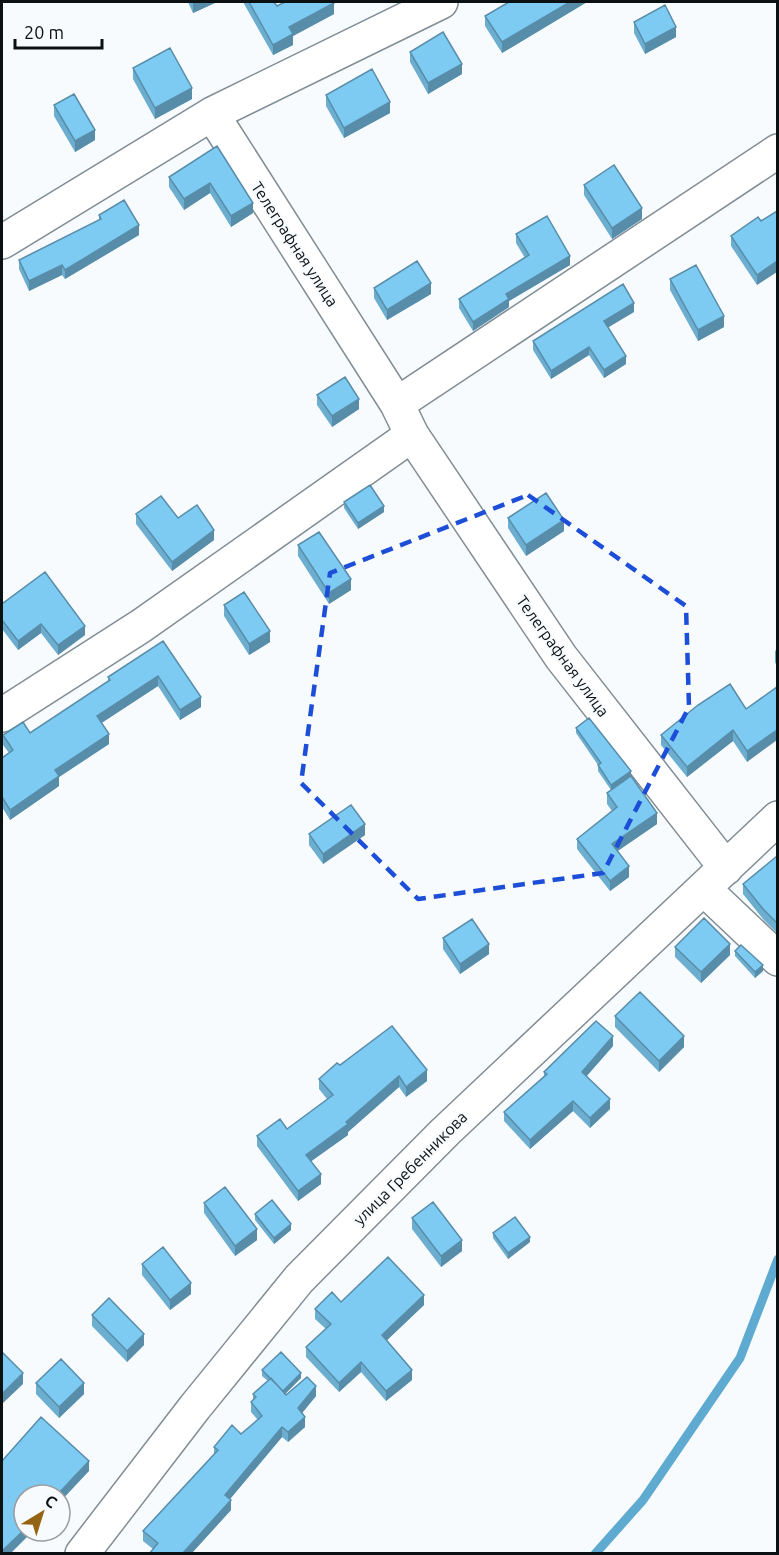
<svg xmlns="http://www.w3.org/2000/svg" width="779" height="1555" font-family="Ubuntu,sans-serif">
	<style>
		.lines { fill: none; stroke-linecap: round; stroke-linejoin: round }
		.stream { stroke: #5eaad1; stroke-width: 9 }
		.minor-casing { stroke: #808d94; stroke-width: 36 }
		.minor { stroke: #fff; stroke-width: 33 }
		.wall { fill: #6caed0 }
		.shaded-wall { fill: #588da9 }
		.building { fill: #7dcaf2; stroke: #588da9; stroke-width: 1.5 }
		.marked { fill: none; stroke: #1d4ed8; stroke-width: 4.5; stroke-dasharray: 12 8; stroke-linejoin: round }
		.labels { text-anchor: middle; stroke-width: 4.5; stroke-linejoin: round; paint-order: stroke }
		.street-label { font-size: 16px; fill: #0b1013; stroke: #f8fbfd }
	</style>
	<rect width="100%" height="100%" fill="#f8fbfd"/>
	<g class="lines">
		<!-- stream -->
		<path class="stream" d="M 595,1554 L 643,1500 L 740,1358 L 778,1259"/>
		<defs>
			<path id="minor" d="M 212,114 L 397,404 L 412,435 L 561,657 L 726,868
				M 2,242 L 212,114 L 441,2
				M 397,404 L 778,151
				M 2,715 L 141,626 L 412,435
				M 704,889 L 778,959
				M 82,1554 L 195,1407 L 299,1279 L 445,1132 L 778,818"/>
		</defs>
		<!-- minor casing -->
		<use href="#minor" class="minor-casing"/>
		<!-- minor -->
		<use href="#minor" class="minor"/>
	</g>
	<!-- wall -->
	<path class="wall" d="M 188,2 L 217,2 L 193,13 Z
		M 243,2 L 274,2 L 277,6 L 334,14 L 293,36 L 293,45 L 273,55 Z
		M 587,2 L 502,53 L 485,26 L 485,16 Z
		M 634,22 L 676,37 L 645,54 L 634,33 Z
		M 410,52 L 462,74 L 428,94 L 410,62 Z
		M 133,68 L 192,99 L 155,119 L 133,79 Z
		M 326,95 L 390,113 L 344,138 L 326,106 Z
		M 54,105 L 95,140 L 75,152 L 54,116 Z
		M 217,146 L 253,213 L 231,227 L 210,193 L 184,210 L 169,187 L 169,177 Z
		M 584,185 L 642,219 L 612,239 L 584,195 Z
		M 99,215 L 139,235 L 65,279 L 62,275 L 29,291 L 19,269 L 19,260 L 99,220 Z
		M 761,221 L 757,285 L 731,246 L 731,236 Z
		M 516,234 L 570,265 L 509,301 L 509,307 L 473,331 L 459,308 L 459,299 L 525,258 L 516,243 Z
		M 670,279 L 724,327 L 698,341 L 670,290 Z
		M 374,288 L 431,294 L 387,320 L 374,298 Z
		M 634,312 L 607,327 L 626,364 L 604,378 L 589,355 L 551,379 L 533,350 L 533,341 Z
		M 317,395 L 359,409 L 332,427 L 317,405 Z
		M 344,502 L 384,512 L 358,529 L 344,508 Z
		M 136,514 L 178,518 L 214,540 L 172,571 L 136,524 Z
		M 508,518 L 564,531 L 526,556 L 508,528 Z
		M 298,545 L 351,590 L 329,604 L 298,556 Z
		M 2,604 L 85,635 L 58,655 L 41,633 L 18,650 L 2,629 Z
		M 224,605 L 270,642 L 249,655 L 224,616 Z
		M 163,641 L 201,707 L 180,720 L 158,686 L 101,723 L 109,744 L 59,777 L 59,786 L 10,820 L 2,807 L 2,758 L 9,753 L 3,745 L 3,735 L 30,733 L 108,682 L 108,677 Z
		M 777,649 L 777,666 L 775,662 L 775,651 Z
		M 777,687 L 747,762 L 733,741 L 687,777 L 661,745 L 661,735 L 746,709 Z
		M 576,728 L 631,776 L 657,824 L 617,851 L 629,877 L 610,891 L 577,849 L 577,839 L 612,811 L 607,804 L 607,793 L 611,790 L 598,771 L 598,765 L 576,733 Z
		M 309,834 L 365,835 L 323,864 L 309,845 Z
		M 777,856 L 777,933 L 763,919 L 743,894 L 743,884 Z
		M 443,938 L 489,954 L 460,974 L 443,949 Z
		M 675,947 L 730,955 L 701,983 L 675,957 Z
		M 735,951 L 763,971 L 755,978 L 735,956 Z
		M 615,1016 L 684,1047 L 659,1072 L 615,1027 Z
		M 613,1046 L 587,1076 L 610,1109 L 590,1128 L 573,1111 L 530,1149 L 504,1121 L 504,1112 L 544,1076 L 544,1072 Z
		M 340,1065 L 427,1081 L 406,1097 L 399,1087 L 348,1132 L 348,1135 L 311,1161 L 321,1184 L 298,1201 L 257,1146 L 257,1136 L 287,1129 L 327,1099 L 319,1089 L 319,1079 Z
		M 204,1203 L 257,1240 L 235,1256 L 204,1213 Z
		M 255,1214 L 291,1230 L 274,1244 L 255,1220 Z
		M 412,1218 L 462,1251 L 441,1267 L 412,1229 Z
		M 493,1233 L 530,1242 L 508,1259 L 493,1238 Z
		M 142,1264 L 191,1294 L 170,1310 L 142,1275 Z
		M 341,1302 L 424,1305 L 387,1340 L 412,1380 L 386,1401 L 361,1372 L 339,1392 L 306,1357 L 306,1347 L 326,1329 L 315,1319 L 315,1309 Z
		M 92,1315 L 144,1345 L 127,1362 L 92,1326 Z
		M 262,1370 L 301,1378 L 285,1394 L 316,1396 L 302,1413 L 305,1427 L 288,1442 L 282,1437 L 230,1499 L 231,1510 L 191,1554 L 149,1554 L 153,1549 L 143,1541 L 143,1531 L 214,1455 L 214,1447 L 241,1434 L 258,1420 L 251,1412 L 251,1402 L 253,1400 L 253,1394 L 268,1381 L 262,1376 Z
		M 36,1383 L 84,1394 L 59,1418 L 36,1394 Z"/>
	<!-- shaded-wall -->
	<path class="shaded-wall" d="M 193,2 L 217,2 L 193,13 Z
		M 570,2 L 587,2 L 502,53 L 502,42 Z
		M 334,3 L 334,14 L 293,36 L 293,45 L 273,55 L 273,45 L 289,27 Z
		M 676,27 L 676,37 L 645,54 L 645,44 Z
		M 462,64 L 462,74 L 428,94 L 428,83 Z
		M 192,88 L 192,99 L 155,119 L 155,108 Z
		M 390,102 L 390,113 L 344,138 L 344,128 Z
		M 95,130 L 95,140 L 75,152 L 75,141 Z
		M 210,183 L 210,193 L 184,210 L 184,199 Z
		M 253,203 L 253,213 L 231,227 L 231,216 Z
		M 642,208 L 642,219 L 612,239 L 612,228 Z
		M 139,225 L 139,235 L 65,279 L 65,270 Z
		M 570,256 L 570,265 L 509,301 L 509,307 L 473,331 L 473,322 L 506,294 Z
		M 777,261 L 777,272 L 757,285 L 757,275 Z
		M 62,265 L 62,275 L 29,291 L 29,281 Z
		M 431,283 L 431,294 L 387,320 L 387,310 Z
		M 634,303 L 634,312 L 604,330 L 604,321 Z
		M 724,316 L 724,327 L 698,341 L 698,330 Z
		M 589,347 L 589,355 L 551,379 L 551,371 Z
		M 626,356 L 626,364 L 604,378 L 604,370 Z
		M 359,399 L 359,409 L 332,427 L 332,416 Z
		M 384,506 L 384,512 L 358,529 L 358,523 Z
		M 564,520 L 564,531 L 526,556 L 526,545 Z
		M 214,530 L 214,540 L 172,571 L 172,562 Z
		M 351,579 L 351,590 L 329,604 L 329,593 Z
		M 41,624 L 41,633 L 18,650 L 18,641 Z
		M 85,626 L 85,635 L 58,655 L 58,645 Z
		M 270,631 L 270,642 L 249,655 L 249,644 Z
		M 158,676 L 158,686 L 97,726 L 97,716 Z
		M 201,697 L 201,707 L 180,720 L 180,710 Z
		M 733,730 L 733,741 L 687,777 L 687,767 Z
		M 777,730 L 777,740 L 747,762 L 747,751 Z
		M 109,734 L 109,744 L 59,777 L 59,786 L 10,820 L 10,810 L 55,770 Z
		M 631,771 L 631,777 L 611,790 L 611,785 Z
		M 657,813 L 657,824 L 612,855 L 612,844 Z
		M 365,824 L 365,835 L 323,864 L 323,854 Z
		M 629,866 L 629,877 L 610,891 L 610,881 Z
		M 489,944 L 489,954 L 460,974 L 460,964 Z
		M 730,944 L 730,955 L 701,983 L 701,972 Z
		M 763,965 L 763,971 L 755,978 L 755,972 Z
		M 613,1036 L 613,1046 L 582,1081 L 582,1072 Z
		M 684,1036 L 684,1047 L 659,1072 L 659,1061 Z
		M 427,1070 L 427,1081 L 406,1097 L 406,1087 Z
		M 399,1076 L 399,1087 L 348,1132 L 348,1135 L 306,1165 L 306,1155 L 346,1122 Z
		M 610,1099 L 610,1109 L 590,1128 L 590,1118 Z
		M 573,1101 L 573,1111 L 530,1149 L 530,1140 Z
		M 321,1174 L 321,1184 L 298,1201 L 298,1191 Z
		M 291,1224 L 291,1230 L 274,1244 L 274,1238 Z
		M 257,1229 L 257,1240 L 235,1256 L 235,1246 Z
		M 530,1237 L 530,1242 L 508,1259 L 508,1253 Z
		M 462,1240 L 462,1251 L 441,1267 L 441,1256 Z
		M 191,1283 L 191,1294 L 170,1310 L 170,1300 Z
		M 424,1295 L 424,1305 L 382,1345 L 382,1335 Z
		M 144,1334 L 144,1345 L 127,1362 L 127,1351 Z
		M 361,1362 L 361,1372 L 339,1392 L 339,1383 Z
		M 412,1370 L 412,1380 L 386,1401 L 386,1391 Z
		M 23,1373 L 23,1384 L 2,1404 L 2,1394 Z
		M 301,1373 L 301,1378 L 283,1396 L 283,1391 Z
		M 84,1383 L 84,1394 L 59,1418 L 59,1407 Z
		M 316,1386 L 316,1396 L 298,1418 L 298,1408 Z
		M 305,1417 L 305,1427 L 288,1442 L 288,1432 Z
		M 282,1427 L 282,1437 L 225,1505 L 225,1495 Z
		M 89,1461 L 89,1471 L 60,1502 L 60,1495 L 57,1495 Z
		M 231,1500 L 231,1510 L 191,1554 L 182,1554 Z
		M 24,1530 L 24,1531 L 33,1531 L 10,1554 L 2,1554 L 2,1551 Z"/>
	<!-- building -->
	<path class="building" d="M 249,2 L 274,2 L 277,6 L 285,2 L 333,2 L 334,3 L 289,27 L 293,34 L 273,45 Z
		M 509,2 L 570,2 L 502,42 L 485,16 Z
		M 665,5 L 676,27 L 645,44 L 634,22 Z
		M 443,32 L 462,64 L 428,83 L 410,52 Z
		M 170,48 L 192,88 L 155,108 L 133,68 Z
		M 372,69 L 390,102 L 344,128 L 326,95 Z
		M 74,94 L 95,130 L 75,141 L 54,105 Z
		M 217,146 L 253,203 L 231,216 L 210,183 L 184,199 L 169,177 Z
		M 614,165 L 642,208 L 612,228 L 584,185 Z
		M 124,200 L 139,225 L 65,270 L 62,265 L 29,281 L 19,260 L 101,219 L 99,215 Z
		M 777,211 L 777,261 L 757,275 L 731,236 L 758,217 L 761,221 Z
		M 547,216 L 570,256 L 506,294 L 509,299 L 473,322 L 459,299 L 529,255 L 516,234 Z
		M 417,261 L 431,283 L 387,310 L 374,288 Z
		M 696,265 L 724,316 L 698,330 L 670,279 Z
		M 623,284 L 634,303 L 604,321 L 626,356 L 604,370 L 589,347 L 551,371 L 533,341 Z
		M 345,377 L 359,399 L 332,416 L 317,395 Z
		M 370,485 L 384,506 L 358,523 L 344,502 Z
		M 546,493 L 564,520 L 526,545 L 508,518 Z
		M 161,496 L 178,518 L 197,505 L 214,530 L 172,562 L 136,514 Z
		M 319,532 L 351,579 L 329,593 L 298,545 Z
		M 45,572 L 85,626 L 58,645 L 41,624 L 18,641 L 2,620 L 2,604 Z
		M 244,592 L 270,631 L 249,644 L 224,605 Z
		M 163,641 L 201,697 L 180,710 L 158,676 L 97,716 L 109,734 L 55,770 L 59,776 L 10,810 L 2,797 L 2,758 L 13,750 L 3,735 L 23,722 L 30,733 L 110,680 L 108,677 Z
		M 730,684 L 746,709 L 777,687 L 777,730 L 747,751 L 733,730 L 687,767 L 661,735 L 698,705 Z
		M 589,718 L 631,771 L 611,785 L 598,765 L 601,763 L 576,728 Z
		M 631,776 L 657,813 L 612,844 L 629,866 L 610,881 L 577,839 L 617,807 L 607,793 Z
		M 351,805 L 365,824 L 323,854 L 309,834 Z
		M 777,856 L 777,923 L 763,909 L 743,884 Z
		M 704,918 L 730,944 L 701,972 L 675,947 Z
		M 472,919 L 489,944 L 460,964 L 443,938 Z
		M 741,945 L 763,965 L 755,972 L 735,951 Z
		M 640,992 L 684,1036 L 659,1061 L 615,1016 Z
		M 596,1021 L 613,1036 L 582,1072 L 610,1099 L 590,1118 L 573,1101 L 530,1140 L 504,1112 L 547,1074 L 544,1072 Z
		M 392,1026 L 427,1070 L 406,1087 L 399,1076 L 346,1122 L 348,1124 L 306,1155 L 321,1174 L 298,1191 L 257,1136 L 280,1119 L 287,1129 L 333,1095 L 319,1079 L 337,1063 L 340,1065 Z
		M 225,1187 L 257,1229 L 235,1246 L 204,1203 Z
		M 272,1200 L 291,1224 L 274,1238 L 255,1214 Z
		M 433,1202 L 462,1240 L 441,1256 L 412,1218 Z
		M 515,1217 L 530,1237 L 508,1253 L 493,1233 Z
		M 163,1247 L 191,1283 L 170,1300 L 142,1264 Z
		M 388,1257 L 424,1295 L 382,1335 L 412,1370 L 386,1391 L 361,1362 L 339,1383 L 306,1347 L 331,1324 L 315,1309 L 332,1292 L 341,1302 Z
		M 109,1298 L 144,1334 L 127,1351 L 92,1315 Z
		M 2,1352 L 23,1373 L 2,1394 Z
		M 281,1352 L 301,1373 L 283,1391 L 262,1370 Z
		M 61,1359 L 84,1383 L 59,1407 L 36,1383 Z
		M 307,1377 L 316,1386 L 298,1408 L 305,1417 L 288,1432 L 282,1427 L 225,1495 L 231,1500 L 182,1554 L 149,1554 L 158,1543 L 143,1531 L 218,1450 L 214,1447 L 232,1425 L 241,1434 L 262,1416 L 251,1402 L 256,1397 L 253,1394 L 271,1378 L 286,1395 Z
		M 41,1417 L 89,1461 L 57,1495 L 24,1495 L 24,1530 L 2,1551 L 2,1461 Z"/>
	<!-- marked area -->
	<path class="marked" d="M 528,495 L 686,606 L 689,707 L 603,873 L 418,899 L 301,783 L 330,573 Z"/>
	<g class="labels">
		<!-- street labels -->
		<g class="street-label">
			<text transform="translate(295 244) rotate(57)" y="6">Телеграфная улица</text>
			<text transform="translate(563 656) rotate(54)" y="6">Телеграфная улица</text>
			<text transform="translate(410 1168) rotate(-45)" y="6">улица Гребенникова</text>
		</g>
	</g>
	<!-- border -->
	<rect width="779" height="1555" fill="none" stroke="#0b1013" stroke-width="6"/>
	<!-- north arrow -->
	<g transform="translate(42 1513) rotate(38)"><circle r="28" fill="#f8fbfd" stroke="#999d9f" stroke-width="1.5"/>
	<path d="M0-4.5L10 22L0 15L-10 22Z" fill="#946314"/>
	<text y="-9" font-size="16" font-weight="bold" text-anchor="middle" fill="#0b1013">С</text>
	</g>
	<!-- scale -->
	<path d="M15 39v9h87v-9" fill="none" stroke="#0b1013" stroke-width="3"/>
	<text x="24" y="39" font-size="18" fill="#0b1013" stroke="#f8fbfd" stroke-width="4.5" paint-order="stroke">20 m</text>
</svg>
